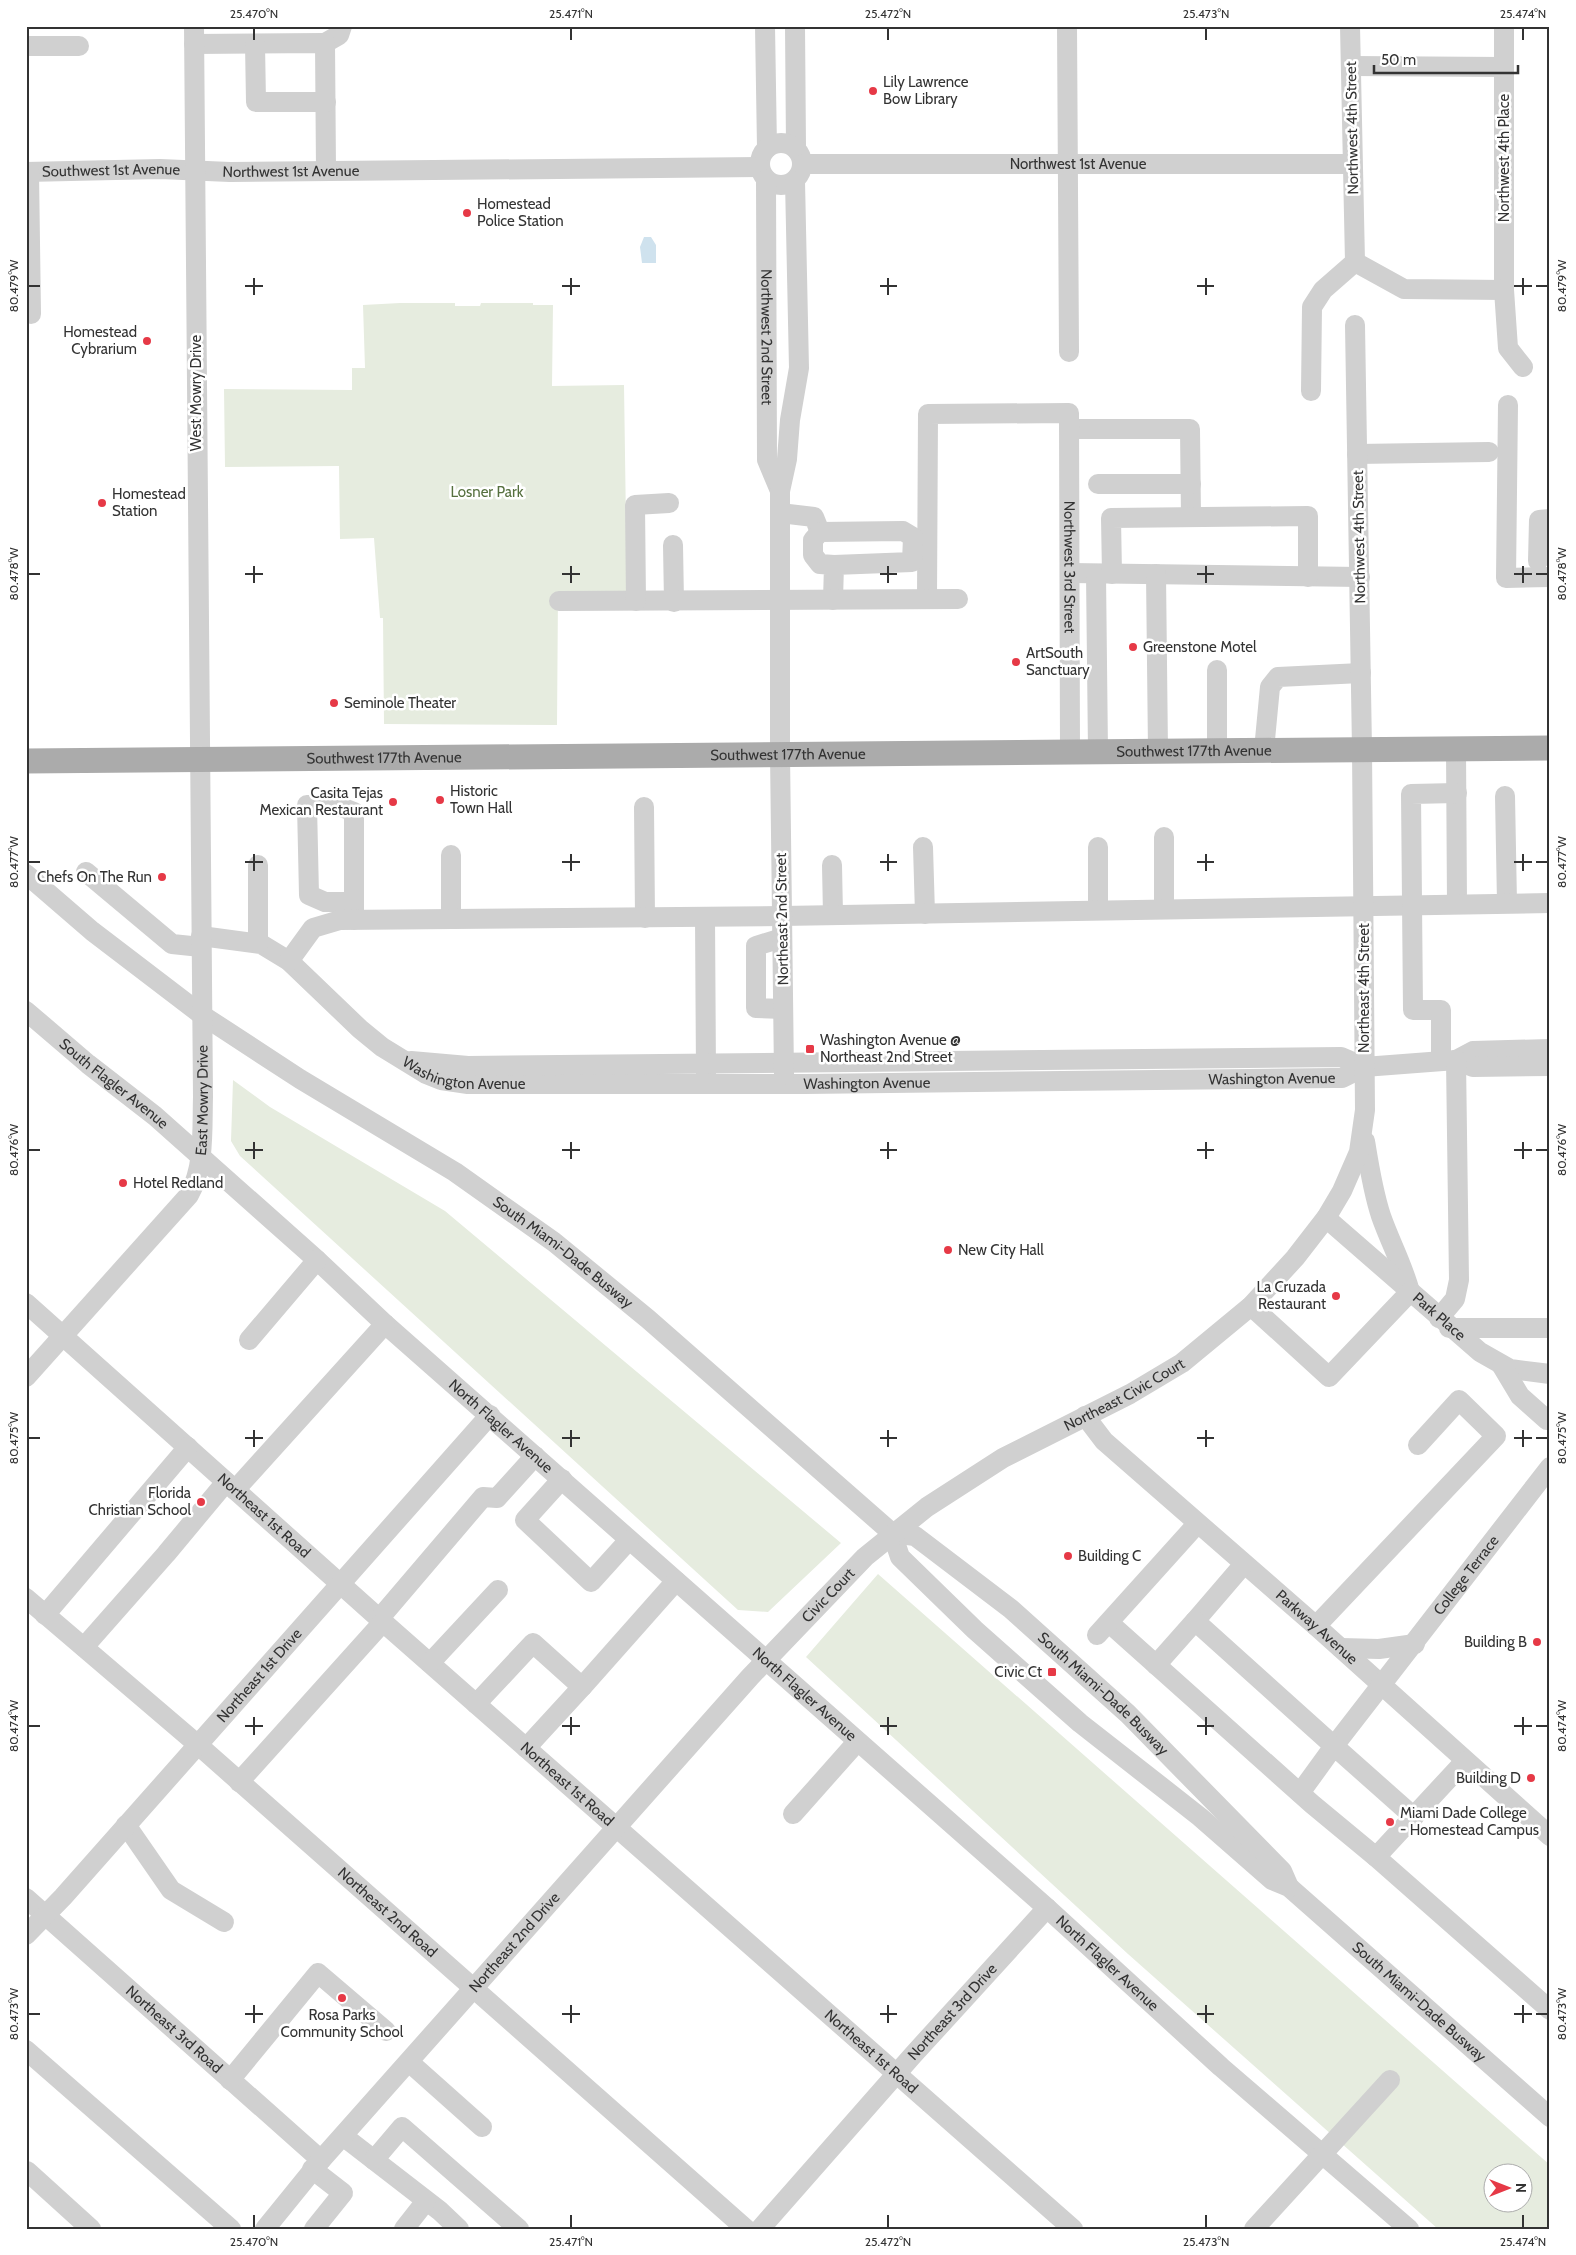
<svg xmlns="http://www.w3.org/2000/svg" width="1576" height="2255" font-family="Cabin,sans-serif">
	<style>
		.green { fill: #e6ecdf; fill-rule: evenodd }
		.water { fill: #cfe2ee }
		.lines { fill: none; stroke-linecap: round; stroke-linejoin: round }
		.minor { stroke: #d0d0d0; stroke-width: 20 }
		.major { stroke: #ababab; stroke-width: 25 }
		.ticks { fill: none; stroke: #333; stroke-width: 2 }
		.poi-dot { fill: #e63946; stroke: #fff; stroke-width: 2 }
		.labels { text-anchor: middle; stroke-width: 5; stroke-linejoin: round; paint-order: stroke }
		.poi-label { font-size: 15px; fill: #333; stroke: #fff; text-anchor: start }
		.street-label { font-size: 15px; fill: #333; stroke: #fff }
		.park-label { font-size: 15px; fill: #56703f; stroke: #fff }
		.neatline { fill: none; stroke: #333; stroke-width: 2 }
		.ticks-label { font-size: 12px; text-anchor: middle; fill: #333 }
	</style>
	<rect width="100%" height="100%" fill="#fff"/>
	<!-- green -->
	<path class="green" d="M 400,303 L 455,303 L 455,306 L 480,306 L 481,303 L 533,303 L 533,305 L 553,305 L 552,386 L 624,385 L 627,593 L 558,593 L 557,725 L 384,724 L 383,618 L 380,618 L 374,538 L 340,539 L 339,466 L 225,467 L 224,389 L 352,390 L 352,368 L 365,368 L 363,305 Z
		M 233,1080 L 270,1107 L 445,1211 L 841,1543 L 768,1612 L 738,1610 L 240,1156 L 231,1141 Z
		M 878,1574 L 1550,2165 L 1550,2229 L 1438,2229 L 1128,1954 L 806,1657 ZM 1494,2172 L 1524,2172 L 1524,2202 L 1494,2202 Z"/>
	<!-- water -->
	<path class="water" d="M 644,237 L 651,237 L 656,245 L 656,263 L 642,263 L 640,247 Z"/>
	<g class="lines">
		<!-- minor -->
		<g class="minor">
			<path d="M 765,26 L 767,148"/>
			<path d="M 795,26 L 796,148"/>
			<path d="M 1067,26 L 1069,352"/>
			<path d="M 1504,26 L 1504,290 L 1508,348 L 1523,367"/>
			<path d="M 325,43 L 339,35 L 342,26"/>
			<path d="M 194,44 L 325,43 L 326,171"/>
			<path d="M 255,44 L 256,102 L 326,102"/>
			<path d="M 26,46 L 79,46"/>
			<path d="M 1351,66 L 1504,67"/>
			<circle cx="781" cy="164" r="21"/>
			<path id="s1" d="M 803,164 L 1352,164"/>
			<path id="s2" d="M 26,172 L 160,169 L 230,172 L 760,167"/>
			<path d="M 29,172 L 31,314"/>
			<path id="s3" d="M 766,179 L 767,460 L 780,491"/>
			<path d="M 1355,262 L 1404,289 L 1504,290"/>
			<path d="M 1311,391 L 1312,307 L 1323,290 L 1355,262 L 1350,26"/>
			<path d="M 1508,405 L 1506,578 L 1550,577"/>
			<path d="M 1069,429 L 1190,429 L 1191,517"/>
			<path d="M 1357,454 L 1489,452"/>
			<path d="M 1098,484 L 1191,484"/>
			<path d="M 780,513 L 814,517 L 820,532"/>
			<path d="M 673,545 L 674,602"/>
			<path d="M 1538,561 L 1539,520 L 1550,519"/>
			<path d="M 1070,573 L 1360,577"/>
			<path d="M 1096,574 L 1098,752"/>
			<path d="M 1112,574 L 1111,518 L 1308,516 L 1308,577"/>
			<path d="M 1156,574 L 1158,751"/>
			<path id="s4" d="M 927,599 L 928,414 L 1069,413 L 1070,752"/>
			<path d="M 833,600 L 834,565 L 912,562 L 913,537 L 903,531 L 820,532 L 813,540 L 813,555 L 820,564 L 834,565"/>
			<path d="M 559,601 L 958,599"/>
			<path d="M 636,601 L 635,505 L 669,503"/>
			<path d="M 1217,670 L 1217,751"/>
			<path d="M 1456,749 L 1457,904"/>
			<path d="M 1264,750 L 1270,687 L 1278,677 L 1361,673"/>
			<path d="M 1505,796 L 1507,903"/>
			<path d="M 644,807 L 645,918"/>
			<path d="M 923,847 L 925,914"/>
			<path d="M 1098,847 L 1098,910"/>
			<path d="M 451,855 L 451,919"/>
			<path d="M 832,865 L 833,915"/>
			<path d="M 86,872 L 172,944 L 201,947"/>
			<path id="s5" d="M 26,874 L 92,931 L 202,1015 L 300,1079 L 455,1172 L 554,1242 L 648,1319 L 892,1533 L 900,1557 L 975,1630 L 1080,1723 L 1200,1817 L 1272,1880 L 1289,1887 L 1550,2117"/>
			<path d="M 354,902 L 325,902 L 309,895 L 307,805 L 336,805 L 354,812 L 354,920"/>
			<path d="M 1164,909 L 1164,837"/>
			<path d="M 705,917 L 706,1075"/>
			<path id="s6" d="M 201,936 L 261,944 L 289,961 L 360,1029 L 382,1047 L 426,1074 L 441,1080 L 468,1084 L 805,1084 L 1333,1078 L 1342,1078 L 1364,1067 L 1456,1060 L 1473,1051 L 1550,1049"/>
			<path d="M 782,938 L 756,946 L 756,1008 L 783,1009"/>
			<path d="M 258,943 L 258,865"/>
			<path d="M 289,961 L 313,928 L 340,920 L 782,916 L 1550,903"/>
			<path id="s7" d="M 26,1011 L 88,1064 L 155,1116 L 317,1260 L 385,1324 L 1047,1908 L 1221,2067 L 1409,2229"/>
			<path d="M 1456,1060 L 1473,1067 L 1550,1066"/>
			<path d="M 411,1061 L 468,1066 L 1341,1057 L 1364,1067"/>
			<path d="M 1441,1061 L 1441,1010 L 1413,1010 L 1411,794 L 1457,793"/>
			<path d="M 784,1075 L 780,754 L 780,491 L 787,459 L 790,420 L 799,368 L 795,181"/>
			<path d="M 1365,1141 C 1369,1166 1373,1192 1381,1216 C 1390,1242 1403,1265 1410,1292"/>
			<path id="s8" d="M 1326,1218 L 1480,1352 L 1510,1369 L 1550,1374"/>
			<path id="s9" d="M 26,1303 L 383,1622 L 1073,2229"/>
			<path d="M 1251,1306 L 1329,1377 L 1410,1292"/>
			<path d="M 1439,1318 L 1455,1299 L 1459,1280 L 1456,1060"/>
			<path d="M 1449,1328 L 1550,1328"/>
			<path d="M 249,1340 L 317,1260"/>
			<path d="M 1502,1366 L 1520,1396 L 1547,1420"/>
			<path id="s10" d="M 26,1377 L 189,1195 C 205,1166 202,1129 203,1097 L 194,26"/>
			<path id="s11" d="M 1085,1416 L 1104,1441 L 1316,1626 L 1550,1836"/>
			<path d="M 562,1479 L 525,1520 L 591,1582 L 629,1540"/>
			<path d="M 235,1490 L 385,1324"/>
			<path id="s12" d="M 892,1533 L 915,1536 L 1011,1609 L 1128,1714 L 1282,1871 L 1289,1887"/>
			<path id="s13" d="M 1244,1564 L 1195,1621 L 1334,1746 L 1550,1467"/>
			<path id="s14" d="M 26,1598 L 197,1744 L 746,2229"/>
			<path d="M 45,1615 L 188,1447"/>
			<path d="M 379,1619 L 483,1497 L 497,1498 L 535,1456"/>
			<path d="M 1316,1626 L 1496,1436 L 1459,1400 L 1418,1445"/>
			<path d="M 1116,1629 L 1312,1804 L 1376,1857 L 1465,1761"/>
			<path d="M 1097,1635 L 1197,1524"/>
			<path d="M 84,1647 L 166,1554 L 226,1482"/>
			<path d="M 1341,1648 L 1379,1649 L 1415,1644"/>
			<path d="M 430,1663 L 498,1590"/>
			<path d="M 1156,1665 L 1195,1621"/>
			<path d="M 582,1687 L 676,1581"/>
			<path d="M 476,1704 L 533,1643 L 582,1687 L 526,1748"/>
			<path d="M 239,1782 L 383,1622"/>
			<path d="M 1300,1793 L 1334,1746 L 1414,1817"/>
			<path d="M 793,1814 L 857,1742"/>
			<path d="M 126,1825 L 171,1890 L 224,1922"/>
			<path d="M 1376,1857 L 1550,2010"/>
			<path id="s15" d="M 26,1898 L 321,2160"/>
			<path id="s16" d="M 26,1935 L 63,1897 L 490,1415"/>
			<path d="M 26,2050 L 231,2229"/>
			<path d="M 409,2062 L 482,2127"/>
			<path d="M 230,2080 L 318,1973 L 386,2031"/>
			<path d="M 343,2136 L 440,2211 L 459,2229"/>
			<path d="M 374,2160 L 402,2127 L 519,2229"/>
			<path d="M 312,2169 L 343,2193 L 314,2229"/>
			<path d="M 27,2171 L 91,2229"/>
			<path id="s17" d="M 265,2229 L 321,2160 L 750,1677 L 865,1557 L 927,1507 L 1003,1458 L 1130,1394 L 1182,1363 L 1251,1306 L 1295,1258 L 1326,1218 L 1342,1191 L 1359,1152 L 1365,1110 L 1362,749 L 1355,325"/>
			<path d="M 404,2229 L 426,2201"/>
			<path id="s18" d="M 760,2229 L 913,2055 L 1047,1908"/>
			<path d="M 1254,2229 L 1390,2080"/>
		</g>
		<!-- major -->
		<path class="major" id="s19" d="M 26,761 L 1550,748"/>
	</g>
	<!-- ticks -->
	<path class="ticks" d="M 254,28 L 254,40M 571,28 L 571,40M 888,28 L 888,40M 1206,28 L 1206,40M 1523,28 L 1523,40M 254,278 L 254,295M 571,278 L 571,295M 888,278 L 888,295M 1206,278 L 1206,295M 1523,278 L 1523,295M 28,286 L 40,286M 245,286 L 263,286M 562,286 L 580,286M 880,286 L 897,286M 1197,286 L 1214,286M 1514,286 L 1532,286M 1536,286 L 1548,286M 254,566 L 254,583M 571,566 L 571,583M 888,566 L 888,583M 1206,566 L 1206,583M 1523,566 L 1523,583M 28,574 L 40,574M 245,574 L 263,574M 562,574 L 580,574M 880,574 L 897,574M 1197,574 L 1214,574M 1514,574 L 1532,574M 1536,574 L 1548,574M 254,854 L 254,871M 571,854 L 571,871M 888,854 L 888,871M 1206,854 L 1206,871M 1523,854 L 1523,871M 28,862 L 40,862M 245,862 L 263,862M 562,862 L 580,862M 880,862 L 897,862M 1197,862 L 1214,862M 1514,862 L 1532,862M 1536,862 L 1548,862M 254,1142 L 254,1159M 571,1142 L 571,1159M 888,1142 L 888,1159M 1206,1142 L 1206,1159M 1523,1142 L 1523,1159M 28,1150 L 40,1150M 245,1150 L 263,1150M 562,1150 L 580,1150M 880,1150 L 897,1150M 1197,1150 L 1214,1150M 1514,1150 L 1532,1150M 1536,1150 L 1548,1150M 254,1430 L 254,1447M 571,1430 L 571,1447M 888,1430 L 888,1447M 1206,1430 L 1206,1447M 1523,1430 L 1523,1447M 28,1438 L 40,1438M 245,1438 L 263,1438M 562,1438 L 580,1438M 880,1438 L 897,1438M 1197,1438 L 1214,1438M 1514,1438 L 1532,1438M 1536,1438 L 1548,1438M 254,1717 L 254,1735M 571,1717 L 571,1735M 888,1717 L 888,1735M 1206,1717 L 1206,1735M 1523,1717 L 1523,1735M 28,1726 L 40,1726M 245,1726 L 263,1726M 562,1726 L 580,1726M 880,1726 L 897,1726M 1197,1726 L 1214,1726M 1514,1726 L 1532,1726M 1536,1726 L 1548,1726M 254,2005 L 254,2023M 571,2005 L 571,2023M 888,2005 L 888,2023M 1206,2005 L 1206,2023M 1523,2005 L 1523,2023M 28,2014 L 40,2014M 245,2014 L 263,2014M 562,2014 L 580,2014M 880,2014 L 897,2014M 1197,2014 L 1214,2014M 1514,2014 L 1532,2014M 1536,2014 L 1548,2014M 254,2215 L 254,2228M 571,2215 L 571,2228M 888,2215 L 888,2228M 1206,2215 L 1206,2228M 1523,2215 L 1523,2228"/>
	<!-- markers -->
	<g class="poi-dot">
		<circle cx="873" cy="91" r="5"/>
		<circle cx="467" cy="213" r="5"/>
		<circle cx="147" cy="341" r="5"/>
		<circle cx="102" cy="503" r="5"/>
		<circle cx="1133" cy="647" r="5"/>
		<circle cx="1016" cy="662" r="5"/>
		<circle cx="334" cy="703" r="5"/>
		<circle cx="440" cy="800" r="5"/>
		<circle cx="393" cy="802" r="5"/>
		<circle cx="162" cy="877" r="5"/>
		<rect x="805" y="1044" width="10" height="10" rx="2.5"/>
		<circle cx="123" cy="1183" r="5"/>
		<circle cx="948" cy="1250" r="5"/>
		<circle cx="1336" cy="1296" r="5"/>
		<circle cx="201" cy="1502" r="5"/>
		<circle cx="1068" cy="1556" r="5"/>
		<circle cx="1537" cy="1642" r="5"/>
		<rect x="1047" y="1667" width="10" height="10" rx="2.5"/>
		<circle cx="1531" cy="1778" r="5"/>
		<circle cx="1390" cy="1822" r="5"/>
		<circle cx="342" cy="1998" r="5"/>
	</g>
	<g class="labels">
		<!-- poi labels -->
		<g class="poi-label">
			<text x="883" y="87">Lily Lawrence<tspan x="883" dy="17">Bow Library</tspan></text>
			<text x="477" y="209">Homestead<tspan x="477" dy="17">Police Station</tspan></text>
			<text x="137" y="337" text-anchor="end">Homestead<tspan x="137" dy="17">Cybrarium</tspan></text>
			<text x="112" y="499">Homestead<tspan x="112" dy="17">Station</tspan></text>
			<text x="1143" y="652">Greenstone Motel</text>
			<text x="1026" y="658">ArtSouth<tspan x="1026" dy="17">Sanctuary</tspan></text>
			<text x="344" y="708">Seminole Theater</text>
			<text x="450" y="796">Historic<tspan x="450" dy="17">Town Hall</tspan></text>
			<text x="383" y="798" text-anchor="end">Casita Tejas<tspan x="383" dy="17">Mexican Restaurant</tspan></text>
			<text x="152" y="882" text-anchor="end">Chefs On The Run</text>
			<text x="820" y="1045">Washington Avenue @<tspan x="820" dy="17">Northeast 2nd Street</tspan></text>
			<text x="133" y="1188">Hotel Redland</text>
			<text x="958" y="1255">New City Hall</text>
			<text x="1326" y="1292" text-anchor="end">La Cruzada<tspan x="1326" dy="17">Restaurant</tspan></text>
			<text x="191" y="1498" text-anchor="end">Florida<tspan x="191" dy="17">Christian School</tspan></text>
			<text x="1078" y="1561">Building C</text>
			<text x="1527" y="1647" text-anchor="end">Building B</text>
			<text x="1042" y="1677" text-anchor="end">Civic Ct</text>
			<text x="1521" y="1783" text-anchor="end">Building D</text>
			<text x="1400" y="1818">Miami Dade College<tspan x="1400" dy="17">- Homestead Campus</tspan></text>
			<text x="342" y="2020" text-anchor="middle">Rosa Parks<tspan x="342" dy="17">Community School</tspan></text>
		</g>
		<!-- street labels -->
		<g class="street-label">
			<text transform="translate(1352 128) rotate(-91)" y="5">Northwest 4th Street</text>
			<text transform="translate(1504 158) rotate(-90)" y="5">Northwest 4th Place</text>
			<text dy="5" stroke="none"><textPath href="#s1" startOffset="275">Northwest 1st Avenue</textPath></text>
			<text dy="5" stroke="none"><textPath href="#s2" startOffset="85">Southwest 1st Avenue</textPath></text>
			<text dy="5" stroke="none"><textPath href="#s2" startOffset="265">Northwest 1st Avenue</textPath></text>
			<text dy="5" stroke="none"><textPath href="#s3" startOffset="158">Northwest 2nd Street</textPath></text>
			<text transform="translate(196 393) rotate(-90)" y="5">West Mowry Drive</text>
			<text transform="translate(1359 537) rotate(-91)" y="5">Northwest 4th Street</text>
			<text dy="5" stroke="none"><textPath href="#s4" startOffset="480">Northwest 3rd Street</textPath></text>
			<text dy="5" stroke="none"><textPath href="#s19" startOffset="1168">Southwest 177th Avenue</textPath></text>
			<text dy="5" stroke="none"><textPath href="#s19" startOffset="762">Southwest 177th Avenue</textPath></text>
			<text dy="5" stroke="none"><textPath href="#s19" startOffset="358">Southwest 177th Avenue</textPath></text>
			<text transform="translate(782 919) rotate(-91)" y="5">Northeast 2nd Street</text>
			<text transform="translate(1364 988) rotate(-90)" y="5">Northeast 4th Street</text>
			<text dy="5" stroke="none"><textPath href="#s6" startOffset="309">Washington Avenue</textPath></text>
			<text dy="5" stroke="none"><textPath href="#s6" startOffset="1119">Washington Avenue</textPath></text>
			<text dy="5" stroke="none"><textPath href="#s6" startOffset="714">Washington Avenue</textPath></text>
			<text dy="5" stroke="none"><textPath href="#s7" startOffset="114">South Flagler Avenue</textPath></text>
			<text dy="5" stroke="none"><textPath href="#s10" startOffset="341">East Mowry Drive</textPath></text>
			<text dy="5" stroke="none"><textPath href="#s5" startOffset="658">South Miami-Dade Busway</textPath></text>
			<text dy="5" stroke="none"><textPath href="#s8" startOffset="150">Park Place</textPath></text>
			<text dy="5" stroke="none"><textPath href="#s17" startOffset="1208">Northeast Civic Court</textPath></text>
			<text dy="5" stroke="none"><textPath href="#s7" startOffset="631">North Flagler Avenue</textPath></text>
			<text dy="5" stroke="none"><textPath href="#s9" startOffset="319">Northeast 1st Road</textPath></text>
			<text dy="5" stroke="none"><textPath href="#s13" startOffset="478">College Terrace</textPath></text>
			<text dy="5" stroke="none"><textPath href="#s17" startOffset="848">Civic Court</textPath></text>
			<text dy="5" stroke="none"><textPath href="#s11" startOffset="314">Parkway Avenue</textPath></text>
			<text dy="5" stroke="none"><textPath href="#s16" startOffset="349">Northeast 1st Drive</textPath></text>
			<text dy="5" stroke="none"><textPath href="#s7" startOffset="1036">North Flagler Avenue</textPath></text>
			<text dy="5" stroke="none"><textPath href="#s12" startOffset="269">South Miami-Dade Busway</textPath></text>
			<text dy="5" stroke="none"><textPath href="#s9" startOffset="724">Northeast 1st Road</textPath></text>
			<text dy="5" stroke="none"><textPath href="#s14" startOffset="479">Northeast 2nd Road</textPath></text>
			<text dy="5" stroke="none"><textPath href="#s17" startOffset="380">Northeast 2nd Drive</textPath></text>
			<text dy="5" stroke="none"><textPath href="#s7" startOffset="1441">North Flagler Avenue</textPath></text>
			<text dy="5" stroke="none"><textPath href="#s5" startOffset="1801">South Miami-Dade Busway</textPath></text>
			<text dy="5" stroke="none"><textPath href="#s18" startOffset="290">Northeast 3rd Drive</textPath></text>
			<text dy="5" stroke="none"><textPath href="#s15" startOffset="198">Northeast 3rd Road</textPath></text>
			<text dy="5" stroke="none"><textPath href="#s9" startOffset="1129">Northeast 1st Road</textPath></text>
		</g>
		<!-- park labels -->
		<g class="park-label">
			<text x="487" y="497">Losner Park</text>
		</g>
	</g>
	<!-- border -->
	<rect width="1576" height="2255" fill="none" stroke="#ffffff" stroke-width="55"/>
	<!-- north arrow -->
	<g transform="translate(1508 2188) rotate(90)"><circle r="24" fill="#ffffff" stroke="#adadad"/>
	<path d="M0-4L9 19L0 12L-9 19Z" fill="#e63946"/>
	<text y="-8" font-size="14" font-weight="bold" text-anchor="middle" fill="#333333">N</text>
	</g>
	<!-- scale -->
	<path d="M1374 65v8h144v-8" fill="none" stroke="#333333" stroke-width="2.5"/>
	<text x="1381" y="65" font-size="15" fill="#333333" stroke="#ffffff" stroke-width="4" paint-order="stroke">50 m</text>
	<rect x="28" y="28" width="1520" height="2200" class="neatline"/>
	<g class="ticks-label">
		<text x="254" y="18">25.470°N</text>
		<text x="571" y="18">25.471°N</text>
		<text x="888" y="18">25.472°N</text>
		<text x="1206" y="18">25.473°N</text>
		<text x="1523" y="18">25.474°N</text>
		<text transform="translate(1562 286) rotate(-90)" y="4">80.479°W</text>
		<text transform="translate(14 286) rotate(-90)" y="4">80.479°W</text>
		<text transform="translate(1562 574) rotate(-90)" y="4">80.478°W</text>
		<text transform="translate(14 574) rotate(-90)" y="4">80.478°W</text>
		<text transform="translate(1562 862) rotate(-90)" y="4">80.477°W</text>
		<text transform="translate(14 862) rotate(-90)" y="4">80.477°W</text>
		<text transform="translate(1562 1150) rotate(-90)" y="4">80.476°W</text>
		<text transform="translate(14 1150) rotate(-90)" y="4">80.476°W</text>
		<text transform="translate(14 1438) rotate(-90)" y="4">80.475°W</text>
		<text transform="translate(1562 1438) rotate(-90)" y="4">80.475°W</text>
		<text transform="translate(14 1726) rotate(-90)" y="4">80.474°W</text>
		<text transform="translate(1562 1726) rotate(-90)" y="4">80.474°W</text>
		<text transform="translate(14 2014) rotate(-90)" y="4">80.473°W</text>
		<text transform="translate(1562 2014) rotate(-90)" y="4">80.473°W</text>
		<text x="254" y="2246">25.470°N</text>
		<text x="571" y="2246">25.471°N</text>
		<text x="888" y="2246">25.472°N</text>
		<text x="1206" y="2246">25.473°N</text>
		<text x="1523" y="2246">25.474°N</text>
	</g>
</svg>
